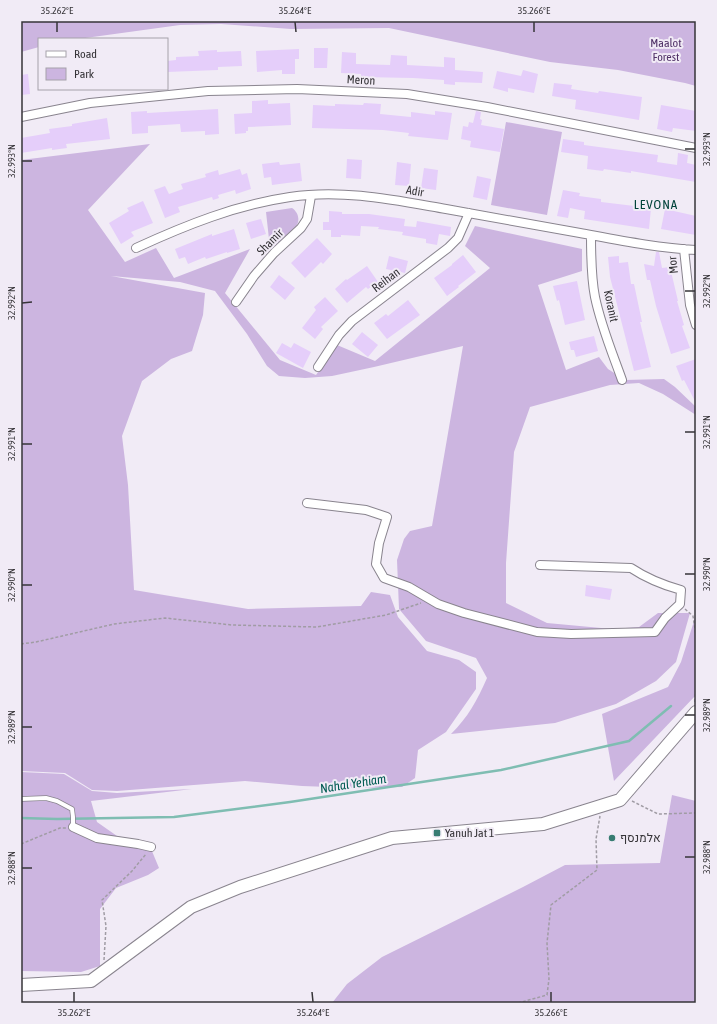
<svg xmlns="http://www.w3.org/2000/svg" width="717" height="1024" font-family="'Asap Condensed',Heebo,sans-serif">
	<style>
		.green { fill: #ccb5e0 }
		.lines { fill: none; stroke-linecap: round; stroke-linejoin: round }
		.stream { stroke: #7fbdb2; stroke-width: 2.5 }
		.building { fill: #e5cefa }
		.lane-casing { stroke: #89848e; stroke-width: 5.5 }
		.street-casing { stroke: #89848e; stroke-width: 10 }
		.secondary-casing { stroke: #89848e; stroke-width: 14 }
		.path { stroke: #a09ca4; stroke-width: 1.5; stroke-dasharray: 3 2; stroke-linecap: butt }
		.lane { stroke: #fff; stroke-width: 4 }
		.street { stroke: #fff; stroke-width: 8 }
		.secondary { stroke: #fff; stroke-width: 12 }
		.ticks { fill: none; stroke: #363438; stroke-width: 1.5 }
		.poi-dot { fill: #377c72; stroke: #f1ebf6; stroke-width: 1.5 }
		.labels { text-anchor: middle; stroke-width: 4; stroke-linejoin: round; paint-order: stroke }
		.park-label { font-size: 12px; fill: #4f3066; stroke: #f1ebf6 }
		.street-label { font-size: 12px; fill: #363438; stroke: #f1ebf6 }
		.poi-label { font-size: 12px; fill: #363438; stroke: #f1ebf6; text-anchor: start }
		.neighbourhood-label { font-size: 13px; letter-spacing: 1px; fill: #01423a; stroke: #f1ebf6 }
		.water-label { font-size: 13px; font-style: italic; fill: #005b52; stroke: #f1ebf6 }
		.neatline { fill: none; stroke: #363438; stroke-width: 1.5 }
		.ticks-label { font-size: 10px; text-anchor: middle; fill: #363438 }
	</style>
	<rect width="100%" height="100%" fill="#f1ebf6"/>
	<!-- green -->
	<path class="green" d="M 21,21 L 696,21 L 696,86 L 685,83 L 618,70 L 550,62 L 389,28 L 291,29 L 221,24 L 180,25 L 78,39 L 39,39 L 39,47 L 21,52 Z
		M 506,122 L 562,132 L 547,215 L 491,205 Z
		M 150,144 L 88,210 L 125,262 L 156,248 L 174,278 L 250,249 L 225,293 L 280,360 L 316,375 L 337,345 L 375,361 L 490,268 L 465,246 L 475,226 L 582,249 L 582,271 L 538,285 L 566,370 L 599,357 L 608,369 L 625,380 L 664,379 L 675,387 L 696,407 L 696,415 L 663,394 L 639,383 L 610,385 L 530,407 L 514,452 L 506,563 L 506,603 L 547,623 L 612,629 L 639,627 L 658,613 L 690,613 L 676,662 L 656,681 L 616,704 L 555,723 L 451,734 C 468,717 477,701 487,678 L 476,658 L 426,641 L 399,609 L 397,560 L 404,539 L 410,531 L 432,526 L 463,346 L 374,367 L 332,376 L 305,378 L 279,376 L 267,366 L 247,334 L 215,291 L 180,282 L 111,276 L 205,293 L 203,315 L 192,351 L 171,359 L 142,381 L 122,436 L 128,485 L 134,590 L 248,609 L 361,606 L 371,592 L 390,595 L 398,617 L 427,651 L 459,660 L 476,672 L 476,689 L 446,732 L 418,750 L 415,778 L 402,787 L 357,788 L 302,786 L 245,781 L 117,791 L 92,790 L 65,773 L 21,771 L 21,160 Z
		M 292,208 C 298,212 300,219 297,225 L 273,248 L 270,248 L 266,212 Z
		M 695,618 L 696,695 L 614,781 L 602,714 L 668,687 L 681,662 Z
		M 21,772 L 64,774 L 92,791 L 117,793 L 192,789 L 91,801 L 97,822 L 117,836 L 149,844 L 159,868 L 148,875 L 116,888 L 100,909 L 100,966 L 81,972 L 21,971 Z
		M 672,795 L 696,801 L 696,1003 L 332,1003 L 347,984 L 382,957 L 523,887 L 565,865 L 660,863 Z"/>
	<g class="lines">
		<!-- stream -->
		<path class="stream" d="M 21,818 L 57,819 L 174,817 L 290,802 L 501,770 L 629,741 L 671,706"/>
	</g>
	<!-- building -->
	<path class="building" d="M 314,48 L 328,48 L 327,68 L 314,68 Z
		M 299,49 L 299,59 L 295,59 L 295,74 L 282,74 L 282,70 L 257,72 L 256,51 Z
		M 217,50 L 217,52 L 241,51 L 242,66 L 218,67 L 218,70 L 167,72 L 167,61 L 176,60 L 176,57 L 199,56 L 198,51 Z
		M 342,52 L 356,53 L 356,64 L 390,65 L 391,55 L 407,56 L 407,65 L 444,67 L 444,57 L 455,58 L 455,70 L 483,72 L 482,83 L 455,82 L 455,85 L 444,84 L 444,80 L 413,78 L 361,77 L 361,74 L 341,73 Z
		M 523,70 L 538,74 L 534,93 L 508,88 L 508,92 L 493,88 L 497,71 L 521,76 Z
		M 28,74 L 30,94 L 21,95 L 21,75 Z
		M 554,83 L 572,85 L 571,89 L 598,93 L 599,91 L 642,97 L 639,120 L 575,109 L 576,100 L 552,96 Z
		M 268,100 L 268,104 L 290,103 L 291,125 L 248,127 L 248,131 L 246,131 L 246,133 L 235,134 L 234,114 L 252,113 L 252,101 Z
		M 364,103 L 381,104 L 380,114 L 411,117 L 411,112 L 435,115 L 435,111 L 452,113 L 448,140 L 408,136 L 409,133 L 383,130 L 312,128 L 313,105 L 335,106 L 335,104 L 363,105 Z
		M 661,105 L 696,111 L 696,131 L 673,128 L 672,132 L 657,129 Z
		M 218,109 L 219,134 L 205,135 L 205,131 L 181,132 L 180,124 L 148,126 L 148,133 L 132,134 L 131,112 L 147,111 L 147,113 Z
		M 476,111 L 481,112 L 480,119 L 482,120 L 481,125 L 504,129 L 500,152 L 470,147 L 471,141 L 461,139 L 463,126 L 468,127 L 469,122 L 473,123 Z
		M 107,118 L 110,139 L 66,144 L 67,148 L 52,150 L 52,148 L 21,153 L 21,138 L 50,133 L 49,129 L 72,126 L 72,124 Z
		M 563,139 L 584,142 L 584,145 L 658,155 L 657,162 L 677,165 L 678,153 L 688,155 L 687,163 L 696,165 L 696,182 L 631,171 L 631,173 L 604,169 L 603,171 L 587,169 L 588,156 L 561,152 Z
		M 347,159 L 362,160 L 361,179 L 346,178 Z
		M 279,162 L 280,165 L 300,163 L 302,181 L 272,185 L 271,177 L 264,178 L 262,164 Z
		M 397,162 L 411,164 L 409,186 L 395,185 Z
		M 424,168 L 438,170 L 436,190 L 421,188 Z
		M 240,169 L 242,175 L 247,173 L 251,189 L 236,194 L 235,190 L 218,195 L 219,198 L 213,200 L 212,197 L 178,207 L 180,212 L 165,218 L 154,190 L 165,186 L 169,194 L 183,189 L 181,184 L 206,177 L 205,174 L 218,170 L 219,175 Z
		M 477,176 L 491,179 L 487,200 L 473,197 Z
		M 563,190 L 580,193 L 579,196 L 601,199 L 601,202 L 651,208 L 649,229 L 584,219 L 585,211 L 570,208 L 568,218 L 557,216 Z
		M 143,201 L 153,223 L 131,232 L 134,236 L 121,244 L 109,223 L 129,211 L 127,208 Z
		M 665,209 L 696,216 L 696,235 L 661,229 Z
		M 329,211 L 342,212 L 342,214 L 369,214 L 405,219 L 404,226 L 416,227 L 417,221 L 451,227 L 450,236 L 439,234 L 437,245 L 426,243 L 426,239 L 402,235 L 403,232 L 378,229 L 379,227 L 361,226 L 360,236 L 341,235 L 341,237 L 331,237 L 331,230 L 323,230 L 323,222 L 329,222 Z
		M 261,219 L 266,234 L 251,239 L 246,223 Z
		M 234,229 L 240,249 L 227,253 L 227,252 L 206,259 L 205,257 L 188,264 L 185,257 L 179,259 L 175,249 L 212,234 L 212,236 Z
		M 317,238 L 332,254 L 323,264 L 321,262 L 305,278 L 291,263 Z
		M 656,252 L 659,252 L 662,268 L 670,267 L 678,301 L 677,301 L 684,325 L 682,326 L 690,348 L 671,354 L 656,306 L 650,280 L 647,280 L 644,264 L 654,266 Z
		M 463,255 L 476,272 L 458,286 L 459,287 L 447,296 L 434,278 L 452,265 L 452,264 Z
		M 389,256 L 408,261 L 405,273 L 386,269 Z
		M 619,256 L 619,263 L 628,262 L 631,284 L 634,284 L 642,322 L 640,322 L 651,367 L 634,371 L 610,277 L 608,257 Z
		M 367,266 L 378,282 L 368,289 L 366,287 L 347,303 L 335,289 L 346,279 L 347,280 Z
		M 279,275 L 295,288 L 285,300 L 270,287 Z
		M 577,281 L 585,320 L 565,325 L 559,300 L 557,301 L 553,286 Z
		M 325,297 L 338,311 L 321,327 L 323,329 L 315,339 L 302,328 L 316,310 L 314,307 Z
		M 408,300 L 420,315 L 387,339 L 374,323 L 386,314 L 388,316 Z
		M 362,332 L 378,345 L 368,357 L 352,344 Z
		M 594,336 L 598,351 L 576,357 L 574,350 L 571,350 L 569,342 Z
		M 282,343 L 291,348 L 294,343 L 311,352 L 303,368 L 276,353 Z
		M 696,359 L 696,403 L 684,380 L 682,381 L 676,366 Z
		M 586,585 L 612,589 L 610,600 L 585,596 Z"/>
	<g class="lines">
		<defs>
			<path id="lane" d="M 21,799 L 46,798 L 57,801 L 72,809 L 73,817 L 73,827"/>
			<path id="street" d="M 21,117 L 90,103 L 208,91 L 297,89 L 407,94 L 487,107 L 696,148
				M 591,235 C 591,256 591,277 595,297 C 601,326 612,352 622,380
				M 136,248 C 186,225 236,205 290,197 C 343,189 394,200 446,209 C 490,217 535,225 580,233 C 618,240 657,248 696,250
				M 684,249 L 690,305 L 696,325
				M 236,302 L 254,276 L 274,253 L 301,228 L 307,219 L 311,196
				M 318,367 L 339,335 L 352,321 L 448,248 L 458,238 L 469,213
				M 307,503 L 366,510 L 387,517 L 379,543 L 376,564 L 384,578 L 409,587 L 438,604 L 464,613 L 537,632 L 571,634 L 655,632 L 665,618 L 680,604 L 681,590 C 663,585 646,578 631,568 L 540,565
				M 73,827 L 97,838 L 138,844 L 151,847"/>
			<path id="secondary" d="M 21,985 L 91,981 L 191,907 L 240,887 L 392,838 L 543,824 L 620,800 L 696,712"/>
		</defs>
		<!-- lane casing -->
		<use href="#lane" class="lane-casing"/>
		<!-- street casing -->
		<use href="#street" class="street-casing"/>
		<!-- secondary casing -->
		<use href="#secondary" class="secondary-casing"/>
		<!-- path -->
		<path class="path" d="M 685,609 L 693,616 L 696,636
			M 21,644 L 36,642 L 114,624 L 165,618 L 232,625 L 317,627 L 386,615 L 421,603
			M 695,702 L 696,686
			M 632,801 L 658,814 L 696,813
			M 21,844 L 60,828 L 66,828
			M 104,960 L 106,926 L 102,900 L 132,871 L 146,854
			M 518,1003 L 547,995 L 549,979 L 547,943 L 551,905 L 597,870 L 596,839 L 600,816"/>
		<!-- lane -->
		<use href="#lane" class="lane"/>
		<!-- street -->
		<use href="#street" class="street"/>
		<!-- secondary -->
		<use href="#secondary" class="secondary"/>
	</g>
	<!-- ticks -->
	<path class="ticks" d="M 57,22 L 57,32M 295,22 L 296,32M 534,22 L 534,32M 685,149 L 695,149M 22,161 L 32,161M 685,291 L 695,291M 22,303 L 32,302M 685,432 L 695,432M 22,444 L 32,444M 685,574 L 695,574M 22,585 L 32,585M 685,715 L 695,715M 22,727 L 32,727M 685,857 L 695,857M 22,868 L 32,868M 74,992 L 74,1002M 312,992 L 313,1002M 551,992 L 551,1002"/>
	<!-- markers -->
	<g class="poi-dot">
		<rect x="433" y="829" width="8" height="8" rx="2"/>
		<circle cx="612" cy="838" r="4"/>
	</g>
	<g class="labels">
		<!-- park labels -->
		<g class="park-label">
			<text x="666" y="47">Maalot<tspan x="666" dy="14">Forest</tspan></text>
		</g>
		<!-- street labels -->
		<g class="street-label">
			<text transform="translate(361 80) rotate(3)" y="4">Meron</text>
			<text transform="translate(415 191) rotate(10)" y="4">Adir</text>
			<text transform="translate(270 242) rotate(-45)" y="4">Shamir</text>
			<text transform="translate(673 265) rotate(-96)" y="4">Mor</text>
			<text transform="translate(386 280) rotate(-37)" y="4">Reihan</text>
			<text transform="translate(611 306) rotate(78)" y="4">Koranit</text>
		</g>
		<!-- poi labels -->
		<g class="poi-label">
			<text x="445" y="837">Yanuh Jat 1</text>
			<text x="620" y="842">אלמנסף</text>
		</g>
		<!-- neighbourhood labels -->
		<g class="neighbourhood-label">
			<text x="656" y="209">LEVONA</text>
		</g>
		<!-- water labels -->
		<g class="water-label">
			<text transform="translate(353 783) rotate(-9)" y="5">Nahal Yehiam</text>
		</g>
	</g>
	<!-- border -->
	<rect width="717" height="1024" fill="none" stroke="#f1ebf6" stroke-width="44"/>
	<!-- legend -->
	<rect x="38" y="38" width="130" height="52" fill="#f1ebf6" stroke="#a6a2aa"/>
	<rect x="46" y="51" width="20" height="6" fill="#ffffff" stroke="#a6a2aa"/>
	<text x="74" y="58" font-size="12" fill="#363438">Road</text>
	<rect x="46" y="68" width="20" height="12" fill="#ccb5e0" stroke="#a6a2aa"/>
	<text x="74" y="78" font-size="12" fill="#363438">Park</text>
	<rect x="22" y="22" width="673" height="980" class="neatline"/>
	<g class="ticks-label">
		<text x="57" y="14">35.262°E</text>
		<text x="295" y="14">35.264°E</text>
		<text x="534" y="14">35.266°E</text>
		<text transform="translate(706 149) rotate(-90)" y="4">32.993°N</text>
		<text transform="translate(11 161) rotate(-90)" y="4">32.993°N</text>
		<text transform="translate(706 291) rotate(-90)" y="4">32.992°N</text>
		<text transform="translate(11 303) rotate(-90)" y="4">32.992°N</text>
		<text transform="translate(706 432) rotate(-90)" y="4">32.991°N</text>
		<text transform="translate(11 444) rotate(-90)" y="4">32.991°N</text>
		<text transform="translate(706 574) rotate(-90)" y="4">32.990°N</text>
		<text transform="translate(11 585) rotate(-90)" y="4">32.990°N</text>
		<text transform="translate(706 715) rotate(-90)" y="4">32.989°N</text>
		<text transform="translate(11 727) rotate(-90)" y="4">32.989°N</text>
		<text transform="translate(706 857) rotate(-90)" y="4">32.988°N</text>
		<text transform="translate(11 868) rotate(-90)" y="4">32.988°N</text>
		<text x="74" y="1016">35.262°E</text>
		<text x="313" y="1016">35.264°E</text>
		<text x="551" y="1016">35.266°E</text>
	</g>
</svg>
